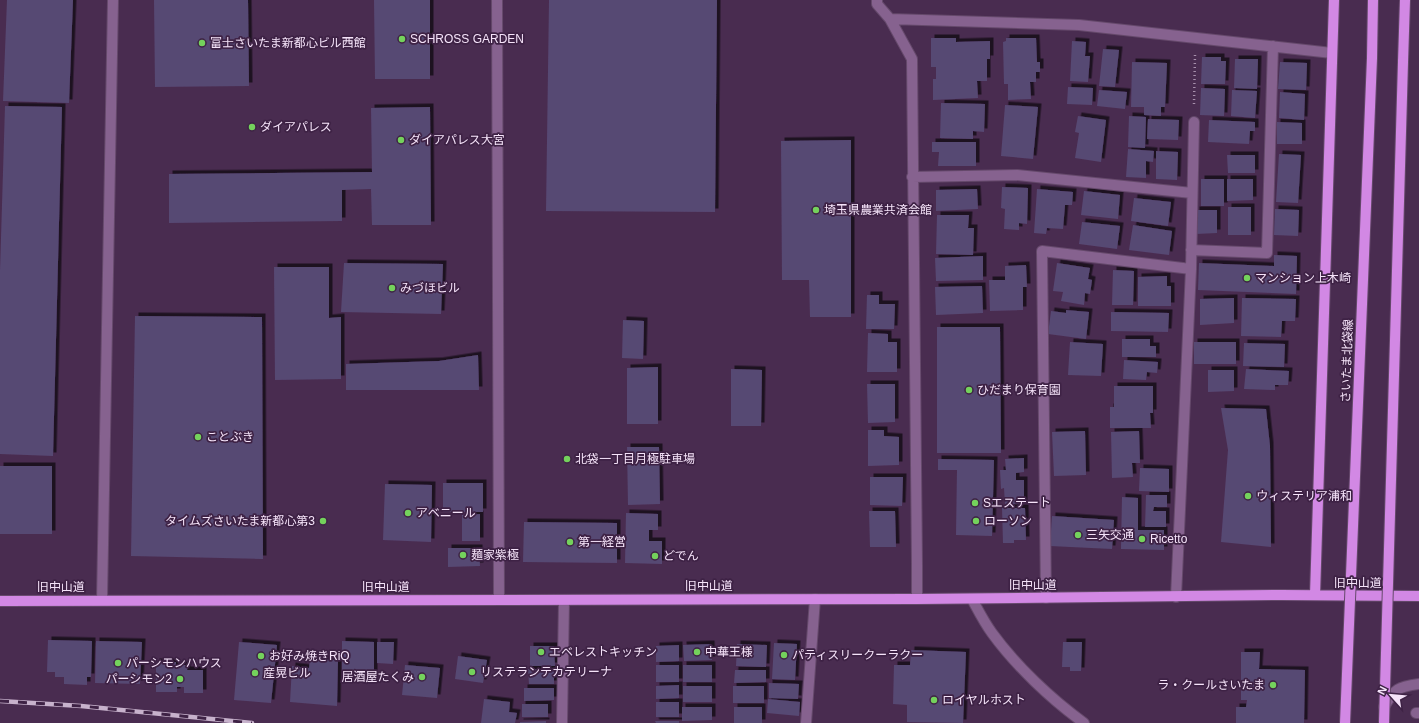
<svg xmlns="http://www.w3.org/2000/svg" width="1419" height="723" font-family="Helvetica,'Noto Sans JP',sans-serif">
	<style>
		.building { fill: #574873; filter: url(#shadow) }
		.lines { fill: none; stroke-linecap: round; stroke-linejoin: round }
		.minor-casing { stroke: #65496b; stroke-width: 12 }
		.major-casing { stroke: #65496b; stroke-width: 12 }
		.path { stroke: #a790ac; stroke-width: 2.5; stroke-dasharray: 1 3; stroke-linecap: butt }
		.minor { stroke: #86628f; stroke-width: 10 }
		.major { stroke: #d288e4; stroke-width: 10 }
		.rail-casing { stroke: #c7b2cc; stroke-width: 4.5 }
		.rail { stroke: #3e2245; stroke-width: 3; stroke-dasharray: 9; stroke-linecap: butt }
		.major-bridge-casing { stroke: #65496b; stroke-width: 12; stroke-linecap: butt }
		.major-bridge { stroke: #d288e4; stroke-width: 10 }
		.poi-dot { fill: #74d25c; stroke: #3e2245; stroke-width: 1.5 }
		.labels { text-anchor: middle; stroke-width: 3.5; stroke-linejoin: round; paint-order: stroke }
		.poi-label { font-size: 12px; fill: #f5e3f9; stroke: #3e2245; text-anchor: start }
		.street-label { font-size: 12px; fill: #f5e3f9; stroke: #3e2245 }
	</style>
	<defs>
		<filter id="shadow"><feDropShadow dx="3.5" dy="-3.5" stdDeviation="0" flood-color="#0009"/></filter>
	</defs>
	<rect width="100%" height="100%" fill="#492c50"/>
	<!-- building -->
	<path class="building" d="M 7,0 L 73,0 L 69,103 L 3,101 Z
		M 154,0 L 248,0 L 249,86 L 155,87 Z
		M 374,0 L 430,0 L 430,79 L 375,79 Z
		M 549,0 L 717,0 L 715,212 L 546,211 Z
		M 931,38 L 956,38 L 956,42 L 990,41 L 990,59 L 987,59 L 987,81 L 977,81 L 978,98 L 933,100 L 933,79 L 936,79 L 936,67 L 931,67 Z
		M 1006,38 L 1036,38 L 1037,62 L 1040,62 L 1040,72 L 1036,72 L 1036,82 L 1030,82 L 1031,99 L 1008,100 L 1008,84 L 1004,84 L 1003,42 L 1006,41 Z
		M 1072,41 L 1086,42 L 1085,56 L 1090,56 L 1088,82 L 1070,81 Z
		M 1103,49 L 1119,50 L 1115,87 L 1099,86 Z
		M 1202,57 L 1221,57 L 1221,61 L 1226,61 L 1225,84 L 1201,84 Z
		M 1235,59 L 1258,59 L 1257,89 L 1234,88 Z
		M 1132,62 L 1167,63 L 1165,107 L 1161,107 L 1161,116 L 1144,115 L 1144,107 L 1131,107 Z
		M 1280,62 L 1307,63 L 1306,90 L 1278,89 Z
		M 1068,87 L 1093,88 L 1092,105 L 1067,104 Z
		M 1201,88 L 1225,89 L 1224,116 L 1200,115 Z
		M 1099,90 L 1127,92 L 1125,109 L 1097,106 Z
		M 1232,90 L 1257,91 L 1255,118 L 1231,116 Z
		M 1280,92 L 1305,94 L 1304,120 L 1279,118 Z
		M 941,103 L 985,104 L 984,132 L 973,131 L 973,139 L 940,138 Z
		M 1005,105 L 1038,107 L 1033,159 L 1001,156 Z
		M 5,106 L 62,107 L 53,456 L 0,454 L 0,271 Z
		M 430,107 L 431,225 L 372,225 L 371,189 L 342,190 L 342,221 L 169,223 L 169,174 L 372,172 L 371,108 Z
		M 1078,116 L 1106,120 L 1101,162 L 1075,158 L 1079,133 L 1075,132 Z
		M 1129,116 L 1146,117 L 1145,148 L 1128,147 Z
		M 1148,119 L 1179,120 L 1178,140 L 1147,139 Z
		M 1209,120 L 1255,122 L 1255,131 L 1250,131 L 1249,144 L 1208,142 Z
		M 1277,122 L 1302,123 L 1302,144 L 1277,144 Z
		M 851,140 L 851,317 L 810,317 L 809,280 L 782,280 L 781,141 Z
		M 932,142 L 976,142 L 976,166 L 938,166 L 939,152 L 932,152 Z
		M 1128,149 L 1154,151 L 1153,162 L 1146,161 L 1146,178 L 1126,177 Z
		M 1156,151 L 1178,152 L 1177,180 L 1156,179 Z
		M 1279,154 L 1301,155 L 1298,203 L 1276,202 Z
		M 1227,155 L 1255,155 L 1255,173 L 1228,173 Z
		M 1201,179 L 1224,179 L 1224,206 L 1201,206 Z
		M 1227,179 L 1253,179 L 1253,200 L 1227,201 Z
		M 1002,187 L 1028,188 L 1027,224 L 1019,223 L 1019,230 L 1004,229 L 1005,209 L 1001,208 Z
		M 977,189 L 978,209 L 936,211 L 936,190 Z
		M 1037,189 L 1073,192 L 1072,205 L 1065,205 L 1063,229 L 1047,228 L 1046,234 L 1034,233 Z
		M 1084,191 L 1120,195 L 1118,219 L 1081,215 Z
		M 1134,198 L 1171,202 L 1168,226 L 1131,221 Z
		M 1228,207 L 1251,207 L 1251,235 L 1228,235 Z
		M 1275,209 L 1299,210 L 1298,236 L 1274,235 Z
		M 1196,210 L 1217,210 L 1217,233 L 1196,234 Z
		M 937,215 L 969,215 L 968,228 L 974,228 L 973,255 L 936,254 Z
		M 1082,222 L 1120,226 L 1117,249 L 1079,244 Z
		M 1133,225 L 1172,231 L 1169,255 L 1129,250 Z
		M 1274,255 L 1297,256 L 1296,294 L 1198,290 L 1199,263 L 1274,266 Z
		M 983,256 L 983,280 L 936,281 L 935,258 Z
		M 344,263 L 443,264 L 441,314 L 341,312 Z
		M 1057,263 L 1090,268 L 1088,279 L 1092,280 L 1090,294 L 1085,293 L 1084,305 L 1061,301 L 1063,292 L 1053,291 Z
		M 1026,265 L 1027,287 L 1023,287 L 1023,310 L 990,311 L 989,280 L 1005,280 L 1005,266 Z
		M 274,267 L 329,267 L 329,318 L 341,317 L 341,379 L 275,380 Z
		M 1113,270 L 1134,271 L 1133,305 L 1112,305 Z
		M 1167,276 L 1167,286 L 1171,286 L 1171,306 L 1138,306 L 1138,277 Z
		M 982,286 L 983,313 L 936,315 L 935,287 Z
		M 867,295 L 879,295 L 879,304 L 895,304 L 894,329 L 866,329 Z
		M 1234,298 L 1234,323 L 1200,325 L 1200,299 Z
		M 1242,298 L 1296,299 L 1295,321 L 1282,321 L 1281,337 L 1241,336 Z
		M 1066,310 L 1089,312 L 1086,339 L 1048,334 L 1051,311 L 1066,313 Z
		M 1111,312 L 1169,313 L 1168,332 L 1111,331 Z
		M 135,316 L 262,317 L 263,559 L 131,556 Z
		M 623,320 L 644,321 L 643,359 L 622,358 Z
		M 937,327 L 1000,327 L 1001,453 L 937,453 Z
		M 868,333 L 888,334 L 888,342 L 897,342 L 897,372 L 867,372 Z
		M 1122,339 L 1150,339 L 1150,346 L 1156,346 L 1156,357 L 1122,357 Z
		M 1070,342 L 1103,344 L 1101,376 L 1068,375 Z
		M 1194,342 L 1236,342 L 1236,364 L 1194,364 Z
		M 1244,343 L 1285,344 L 1284,367 L 1243,366 Z
		M 478,355 L 479,390 L 346,390 L 346,364 L 439,361 Z
		M 1124,360 L 1158,362 L 1157,373 L 1147,372 L 1146,380 L 1123,379 Z
		M 658,367 L 658,424 L 627,424 L 627,368 Z
		M 731,369 L 762,370 L 761,426 L 731,426 Z
		M 1246,369 L 1289,371 L 1288,385 L 1275,385 L 1275,390 L 1244,389 Z
		M 1208,370 L 1234,370 L 1234,391 L 1208,392 Z
		M 867,384 L 895,384 L 895,422 L 868,423 Z
		M 1114,386 L 1153,386 L 1153,413 L 1150,413 L 1151,428 L 1110,428 L 1110,407 L 1114,407 Z
		M 1221,408 L 1266,409 L 1270,446 L 1271,547 L 1221,542 L 1228,450 Z
		M 868,430 L 884,430 L 884,436 L 899,437 L 899,465 L 868,466 Z
		M 1085,431 L 1086,475 L 1054,476 L 1052,432 Z
		M 1139,431 L 1140,463 L 1132,463 L 1133,477 L 1112,478 L 1111,432 Z
		M 627,447 L 659,447 L 660,504 L 628,505 Z
		M 1024,458 L 1024,472 L 1016,473 L 1016,480 L 1024,480 L 1024,504 L 1005,504 L 1004,488 L 1001,489 L 1000,470 L 1006,470 L 1005,459 Z
		M 938,459 L 994,460 L 992,536 L 956,535 L 957,470 L 938,470 Z
		M 0,466 L 52,466 L 52,534 L 0,534 Z
		M 1140,468 L 1169,469 L 1169,492 L 1139,491 Z
		M 870,477 L 903,477 L 902,506 L 870,505 Z
		M 443,483 L 483,483 L 483,512 L 443,512 Z
		M 385,484 L 432,485 L 431,542 L 383,540 Z
		M 1146,495 L 1167,495 L 1167,507 L 1154,507 L 1153,511 L 1166,511 L 1166,527 L 1145,527 Z
		M 1122,497 L 1138,498 L 1138,530 L 1164,530 L 1164,550 L 1121,549 Z
		M 1002,508 L 1025,508 L 1026,540 L 1014,540 L 1014,543 L 1003,543 Z
		M 869,511 L 895,511 L 896,547 L 870,547 Z
		M 626,513 L 658,514 L 658,530 L 649,530 L 649,541 L 662,541 L 662,564 L 625,563 Z
		M 480,514 L 480,541 L 462,541 L 462,515 Z
		M 1052,516 L 1114,520 L 1112,549 L 1050,546 Z
		M 524,522 L 617,523 L 617,563 L 523,562 Z
		M 448,548 L 479,548 L 480,566 L 448,567 Z
		M 48,640 L 92,641 L 91,677 L 87,677 L 87,685 L 64,684 L 64,677 L 55,677 L 55,672 L 47,672 Z
		M 96,641 L 142,642 L 140,684 L 95,683 Z
		M 342,641 L 374,642 L 374,677 L 342,677 Z
		M 239,642 L 277,645 L 271,703 L 234,700 Z
		M 377,642 L 394,642 L 393,664 L 377,663 Z
		M 1063,642 L 1082,642 L 1081,671 L 1070,671 L 1070,667 L 1062,667 Z
		M 774,643 L 797,644 L 795,680 L 772,679 Z
		M 711,644 L 712,660 L 684,661 L 683,645 Z
		M 737,644 L 767,645 L 766,667 L 736,666 Z
		M 679,645 L 679,661 L 656,662 L 656,646 Z
		M 530,646 L 554,646 L 555,666 L 530,666 Z
		M 911,650 L 966,652 L 963,723 L 907,722 L 907,705 L 893,704 L 894,665 L 910,665 Z
		M 1241,652 L 1260,652 L 1259,669 L 1305,670 L 1304,723 L 1236,723 L 1236,707 L 1246,707 L 1247,700 L 1241,700 Z
		M 458,656 L 487,660 L 483,683 L 455,679 Z
		M 310,659 L 338,660 L 337,706 L 290,702 L 292,666 L 309,668 Z
		M 156,662 L 176,662 L 176,665 L 188,665 L 187,670 L 203,670 L 203,693 L 184,693 L 184,687 L 177,687 L 177,692 L 156,692 Z
		M 405,665 L 440,668 L 437,698 L 402,695 Z
		M 656,665 L 679,665 L 679,682 L 656,682 Z
		M 683,665 L 712,665 L 712,682 L 683,682 Z
		M 528,669 L 554,669 L 554,684 L 529,684 Z
		M 735,670 L 766,670 L 766,682 L 734,683 Z
		M 769,683 L 799,684 L 798,699 L 769,698 Z
		M 679,685 L 679,698 L 656,699 L 656,686 Z
		M 683,686 L 712,686 L 712,702 L 683,702 Z
		M 733,686 L 764,686 L 764,703 L 733,703 Z
		M 524,688 L 554,688 L 554,700 L 524,701 Z
		M 484,699 L 510,702 L 509,712 L 517,713 L 515,723 L 481,723 Z
		M 768,699 L 800,702 L 799,716 L 767,713 Z
		M 656,702 L 679,702 L 679,717 L 656,717 Z
		M 522,704 L 548,704 L 548,717 L 522,717 Z
		M 682,707 L 712,707 L 712,720 L 682,721 Z
		M 734,707 L 762,707 L 762,723 L 734,723 Z
		M 546,721 L 546,723 L 520,723 L 520,722 Z
		M 655,721 L 679,721 L 679,723 L 656,723 Z"/>
	<g class="lines">
		<defs>
			<path id="minor" d="M 497,0 L 499,600
				M 877,0 L 877,4 L 890,19 L 912,59 L 917,565 L 917,599
				M 890,19 L 1079,25 L 1332,53
				M 912,177 L 1017,175 L 1192,193
				M 1191,250 L 1267,253 L 1273,46
				M 1176,597 L 1191,269 L 1194,122
				M 1046,598 L 1042,251 L 1191,269
				M 972,599 C 978,610 984,622 992,633 C 1016,666 1051,699 1084,723
				M 102,600 L 113,0
				M 1384,707 C 1395,688 1398,687 1419,684
				M 1416,713 L 1419,713
				M 562,723 L 564,600
				M 806,723 L 815,599"/>
			<path id="major" d="M 1372,58 L 1373,0
				M 1403,62 L 1405,0
				M 1315,595 L 1334,0
				M 0,601 L 917,599 L 1281,595 L 1419,596"/>
		</defs>
		<!-- minor casing -->
		<use href="#minor" class="minor-casing"/>
		<!-- major casing -->
		<use href="#major" class="major-casing"/>
		<!-- path -->
		<path class="path" d="M 1194,104 L 1195,55"/>
		<!-- minor -->
		<use href="#minor" class="minor"/>
		<!-- major -->
		<use href="#major" class="major"/>
		<defs>
			<path id="rail" d="M 0,701 L 81,706 L 252,723"/>
		</defs>
		<!-- rail casing -->
		<use href="#rail" class="rail-casing"/>
		<!-- rail -->
		<use href="#rail" class="rail"/>
		<defs>
			<path id="major-bridge" d="M 1345,723 L 1372,58
				M 1384,723 L 1403,62"/>
		</defs>
		<!-- major-bridge casing -->
		<use href="#major-bridge" class="major-bridge-casing"/>
		<!-- major-bridge -->
		<use href="#major-bridge" class="major-bridge"/>
	</g>
	<!-- markers -->
	<g class="poi-dot">
		<circle cx="402" cy="39" r="4"/>
		<circle cx="202" cy="43" r="4"/>
		<circle cx="252" cy="127" r="4"/>
		<circle cx="401" cy="140" r="4"/>
		<circle cx="816" cy="210" r="4"/>
		<circle cx="1247" cy="278" r="4"/>
		<circle cx="392" cy="288" r="4"/>
		<circle cx="969" cy="390" r="4"/>
		<circle cx="198" cy="437" r="4"/>
		<circle cx="567" cy="459" r="4"/>
		<circle cx="1248" cy="496" r="4"/>
		<circle cx="975" cy="503" r="4"/>
		<circle cx="408" cy="513" r="4"/>
		<circle cx="323" cy="521" r="4"/>
		<circle cx="976" cy="521" r="4"/>
		<circle cx="1078" cy="535" r="4"/>
		<circle cx="1142" cy="539" r="4"/>
		<circle cx="570" cy="542" r="4"/>
		<circle cx="463" cy="555" r="4"/>
		<circle cx="655" cy="556" r="4"/>
		<circle cx="541" cy="652" r="4"/>
		<circle cx="697" cy="652" r="4"/>
		<circle cx="784" cy="655" r="4"/>
		<circle cx="261" cy="656" r="4"/>
		<circle cx="118" cy="663" r="4"/>
		<circle cx="472" cy="672" r="4"/>
		<circle cx="255" cy="673" r="4"/>
		<circle cx="422" cy="677" r="4"/>
		<circle cx="180" cy="679" r="4"/>
		<circle cx="1273" cy="685" r="4"/>
		<circle cx="934" cy="700" r="4"/>
	</g>
	<g class="labels">
		<!-- poi labels -->
		<g class="poi-label">
			<text x="410" y="43">SCHROSS GARDEN</text>
			<text x="210" y="47">富士さいたま新都心ビル西館</text>
			<text x="260" y="131">ダイアパレス</text>
			<text x="409" y="144">ダイアパレス大宮</text>
			<text x="824" y="214">埼玉県農業共済会館</text>
			<text x="1255" y="282">マンション上木崎</text>
			<text x="400" y="292">みづほビル</text>
			<text x="977" y="394">ひだまり保育園</text>
			<text x="206" y="441">ことぶき</text>
			<text x="575" y="463">北袋一丁目月極駐車場</text>
			<text x="1256" y="500">ウィステリア浦和</text>
			<text x="983" y="507">Sエステート</text>
			<text x="416" y="517">アベニール</text>
			<text x="315" y="525" text-anchor="end">タイムズさいたま新都心第3</text>
			<text x="984" y="525">ローソン</text>
			<text x="1086" y="539">三矢交通</text>
			<text x="1150" y="543">Ricetto</text>
			<text x="578" y="546">第一経営</text>
			<text x="471" y="559">麺家紫極</text>
			<text x="663" y="560">どでん</text>
			<text x="549" y="656">エベレストキッチン</text>
			<text x="705" y="656">中華王様</text>
			<text x="792" y="659">パティスリークーラクー</text>
			<text x="269" y="660">お好み焼きRiQ</text>
			<text x="126" y="667">パーシモンハウス</text>
			<text x="480" y="676">リステランテカテリーナ</text>
			<text x="263" y="677">産晃ビル</text>
			<text x="414" y="681" text-anchor="end">居酒屋たくみ</text>
			<text x="172" y="683" text-anchor="end">パーシモン2</text>
			<text x="1265" y="689" text-anchor="end">ラ・クールさいたま</text>
			<text x="942" y="704">ロイヤルホスト</text>
		</g>
		<!-- street labels -->
		<g class="street-label">
			<text transform="translate(1347 361) rotate(-88)" y="4">さいたま北袋線</text>
			<text x="1358" y="587">旧中山道</text>
			<text x="1033" y="589">旧中山道</text>
			<text x="709" y="590">旧中山道</text>
			<text x="61" y="591">旧中山道</text>
			<text x="386" y="591">旧中山道</text>
		</g>
	</g>
	<!-- north arrow -->
	<g transform="translate(1391 695) rotate(297)" stroke="#3e2245" stroke-width="3" paint-order="stroke">
	<path d="M0-3L7 15L0 10L-7 15Z" fill="#f5e3f9"/>
	<text y="-6" font-size="11" font-weight="bold" text-anchor="middle" fill="#f5e3f9">N</text>
	</g>
</svg>
